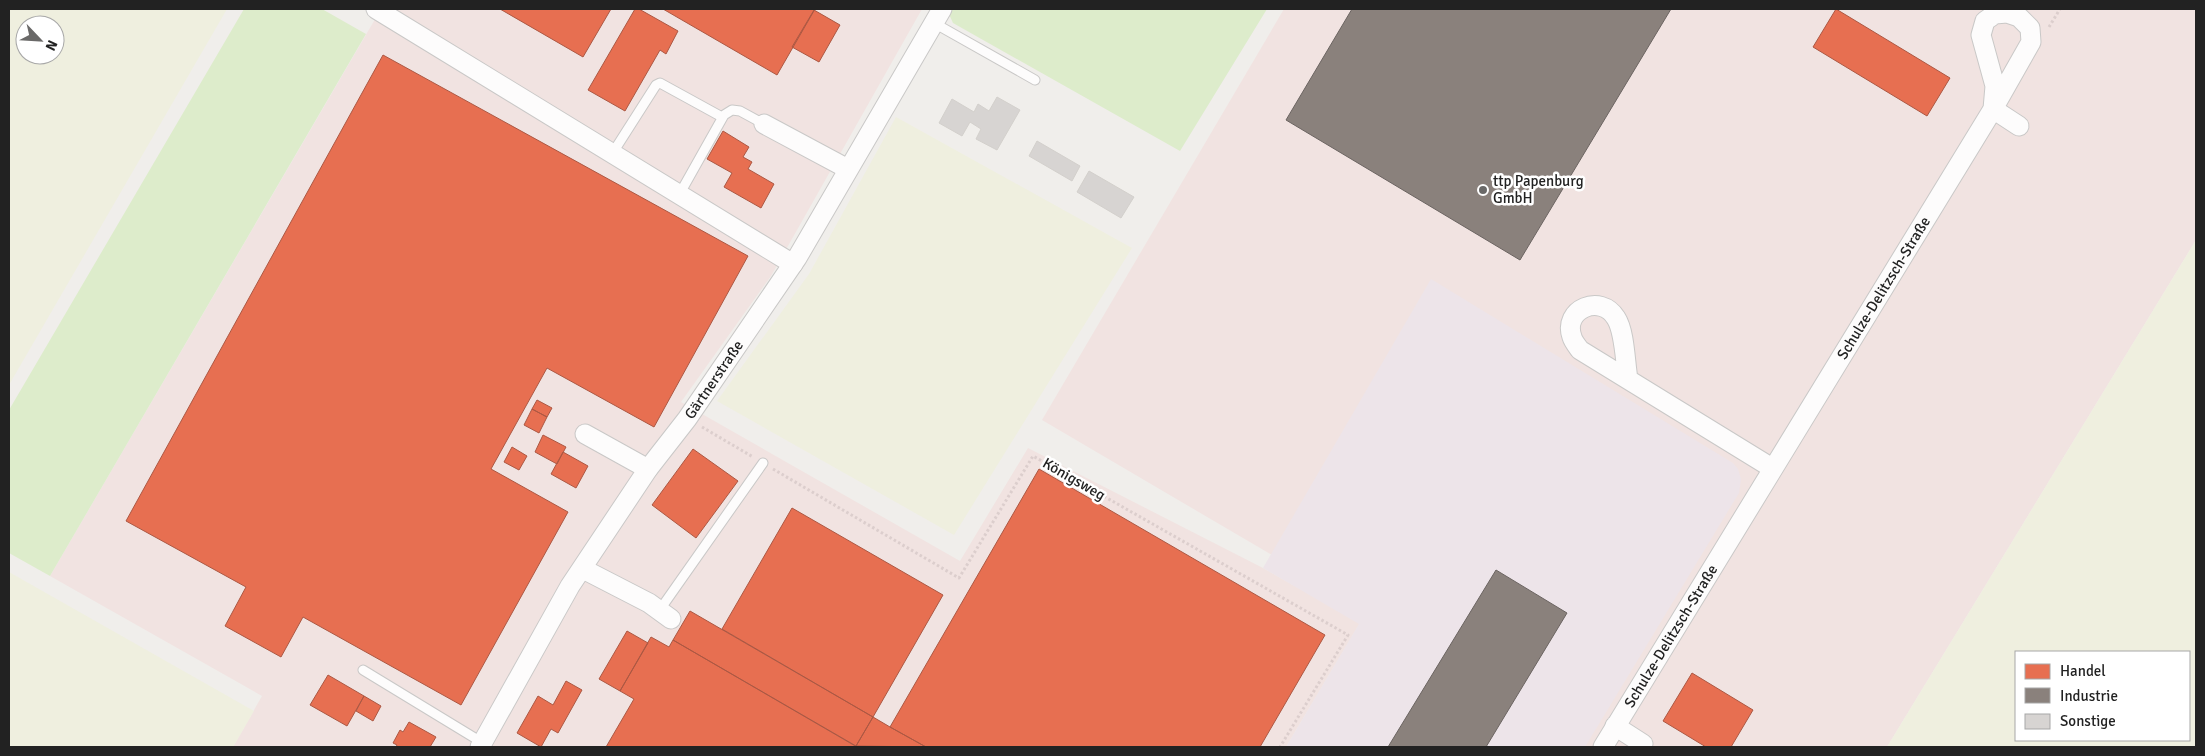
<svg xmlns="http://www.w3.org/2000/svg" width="2205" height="756" font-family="Signika,sans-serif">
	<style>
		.commercial { fill: #f1e3e1 }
		.industrial { fill: #ede4e9 }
		.farmland { fill: #efefdf; fill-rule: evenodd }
		.grass { fill: #ddeccb }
		.shops { fill: #e76f51; stroke: #ac5843 }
		.industry { fill: #8a817c; stroke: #6b6461 }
		.building { fill: #d7d4d2; stroke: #d3d0cc }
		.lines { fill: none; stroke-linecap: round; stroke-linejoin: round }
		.lane-casing { stroke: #c9c8c7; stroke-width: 11 }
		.street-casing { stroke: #c9c8c7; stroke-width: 21 }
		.path { stroke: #dccecd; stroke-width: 3; stroke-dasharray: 2.5 2.5; stroke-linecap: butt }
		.lane { stroke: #fdfcfc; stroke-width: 9 }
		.street { stroke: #fdfcfc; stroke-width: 19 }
		.poi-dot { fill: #6a6968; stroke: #fff; stroke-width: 2 }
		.labels { text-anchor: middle; stroke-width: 5; stroke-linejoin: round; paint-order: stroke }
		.poi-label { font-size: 15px; fill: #222; stroke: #fff; text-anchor: start }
		.street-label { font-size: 15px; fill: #222; stroke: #fff }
	</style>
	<rect width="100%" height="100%" fill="#f0eeeb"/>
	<!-- commercial -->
	<path class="commercial" d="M 381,9 L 922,9 L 771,276 L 681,402 L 960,561 L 1028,448 L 1263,568 L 1360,623 L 1286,747 L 233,747 L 262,696 L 50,576 Z
		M 1284,9 L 2196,9 L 2196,240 L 1887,747 L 1319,747 L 1391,625 L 1042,420 Z"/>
	<!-- industrial -->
	<path class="industrial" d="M 1431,279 L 1733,463 L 1738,469 L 1741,479 L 1739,493 L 1585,747 L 1286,747 L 1359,624 L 1263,568 Z"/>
	<!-- farmland -->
	<path class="farmland" d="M 9,9 L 227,9 L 9,385 ZM 25,25 L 55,25 L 55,55 L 25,55 Z
		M 896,117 L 1132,248 L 954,535 L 717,401 L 809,274 Z
		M 2196,240 L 2196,747 L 1887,747 ZM 2016,652 L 2189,652 L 2189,740 L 2016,740 Z
		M 9,572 L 254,711 L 233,747 L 9,747 Z"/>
	<!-- grass -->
	<path class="grass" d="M 244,9 L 322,9 L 366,34 L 50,576 L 9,553 L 9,410 Z
		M 950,9 L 1267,9 L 1180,151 L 953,23 L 948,12 Z"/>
	<!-- shops -->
	<path class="shops" d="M 500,9 L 611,9 L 583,57 Z
		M 635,9 L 639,9 L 678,31 L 666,54 L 660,50 L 625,111 L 588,90 Z
		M 663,9 L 815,9 L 777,75 Z
		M 1836,9 L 1950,78 L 1927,116 L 1813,47 Z
		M 814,10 L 840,25 L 819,62 L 792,47 Z
		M 383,55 L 748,256 L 654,427 L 547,368 L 491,469 L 568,512 L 461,705 L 303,617 L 281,657 L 225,626 L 246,587 L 126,521 Z
		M 723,131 L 749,147 L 743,157 L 752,162 L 748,169 L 774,184 L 761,208 L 724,187 L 732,173 L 707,159 Z
		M 537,400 L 552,408 L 547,417 L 532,409 Z
		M 532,409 L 547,417 L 539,433 L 524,425 Z
		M 543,435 L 566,447 L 557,464 L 535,452 Z
		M 512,447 L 527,456 L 519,470 L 504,462 Z
		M 693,449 L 738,481 L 696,538 L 652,505 Z
		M 563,452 L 588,466 L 576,488 L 551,474 Z
		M 1039,469 L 1325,635 L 1260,747 L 926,747 L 890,727 Z
		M 792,508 L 943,595 L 873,717 L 722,629 Z
		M 690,611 L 873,717 L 856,746 L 673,640 Z
		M 627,631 L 648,643 L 620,691 L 599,679 Z
		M 651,637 L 669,647 L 673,640 L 857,747 L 606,747 L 634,699 L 620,691 Z
		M 1692,673 L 1753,710 L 1731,747 L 1706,747 L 1663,721 Z
		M 328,675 L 364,696 L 347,726 L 310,705 Z
		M 566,681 L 582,690 L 558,733 L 551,729 L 541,747 L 517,733 L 538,696 L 553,705 Z
		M 364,696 L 381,706 L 373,721 L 356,711 Z
		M 873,717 L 890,727 L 926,747 L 856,746 Z
		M 409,722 L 436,737 L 430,747 L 396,747 L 397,745 L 393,743 L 400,730 L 403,732 Z"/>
	<!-- industry -->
	<path class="industry" d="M 1352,9 L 1671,9 L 1520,260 L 1286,120 Z
		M 1496,570 L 1567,613 L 1486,747 L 1388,747 Z"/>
	<!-- building -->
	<path class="building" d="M 997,97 L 1020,110 L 997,150 L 976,139 L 981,129 L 970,122 L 962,136 L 939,123 L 952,99 L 974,112 L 978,104 L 989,111 Z
		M 1037,141 L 1080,166 L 1072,181 L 1029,156 Z
		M 1089,171 L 1134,197 L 1121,218 L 1077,192 Z"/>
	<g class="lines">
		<defs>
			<path id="lane" d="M 934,23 L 1035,80
				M 612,154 L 656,85 L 660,83 L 722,117
				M 679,195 L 724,115 L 732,110 L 740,111 L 764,124
				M 659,611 L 763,463
				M 363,670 L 483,743"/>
			<g id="street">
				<path d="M 376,9 L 793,264"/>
				<path d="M 1993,109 L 2019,126"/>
				<path d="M 764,124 L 848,169"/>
				<path d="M 1628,379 C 1625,362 1625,332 1616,318 C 1601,293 1562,309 1572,337 C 1573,341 1577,346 1580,350 L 1772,468"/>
				<path d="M 585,434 L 648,469"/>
				<path d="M 583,569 L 649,603 L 671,619"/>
				<path d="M 1615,726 L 1643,744"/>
				<path id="s1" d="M 480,747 L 570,586 L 648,469 L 687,419 L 797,258 L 942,9"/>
				<path id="s2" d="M 1603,747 L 1993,109 L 2031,42 L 2030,28 L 2019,17 L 2007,13 L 1995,14 L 1985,21 L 1981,35 L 1995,86 L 1993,109"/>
			</g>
		</defs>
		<!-- lane casing -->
		<use href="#lane" class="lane-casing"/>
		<!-- street casing -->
		<use href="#street" class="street-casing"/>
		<!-- path -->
		<path class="path" d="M 2049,27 L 2060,9
			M 702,427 L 753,457
			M 773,469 L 959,578 L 1033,456 L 1348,635 L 1280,747"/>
		<!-- lane -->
		<use href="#lane" class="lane"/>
		<!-- street -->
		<use href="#street" class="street"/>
	</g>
	<!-- markers -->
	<circle class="poi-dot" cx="1483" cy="190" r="5"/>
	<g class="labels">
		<!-- poi labels -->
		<g class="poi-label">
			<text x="1493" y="186">ttp Papenburg<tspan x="1493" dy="17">GmbH</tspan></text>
		</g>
		<!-- street labels -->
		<g class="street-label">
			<text dy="5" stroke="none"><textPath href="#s2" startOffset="538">Schulze-Delitzsch-Straße</textPath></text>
			<text dy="5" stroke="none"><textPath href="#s1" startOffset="436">Gärtnerstraße</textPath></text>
			<text transform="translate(1074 479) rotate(30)" y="5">Königsweg</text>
			<text dy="5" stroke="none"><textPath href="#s2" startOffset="130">Schulze-Delitzsch-Straße</textPath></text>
		</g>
	</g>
	<!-- border -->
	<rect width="2205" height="756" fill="none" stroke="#222222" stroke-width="20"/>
	<!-- legend -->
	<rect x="2015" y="651" width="175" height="90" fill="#ffffff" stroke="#a7a7a7"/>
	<rect x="2025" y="664" width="25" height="15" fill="#e76f51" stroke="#a7a7a7"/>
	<text x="2060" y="676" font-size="15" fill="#222222">Handel</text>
	<rect x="2025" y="688" width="25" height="15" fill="#8a817c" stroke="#a7a7a7"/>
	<text x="2060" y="701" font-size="15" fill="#222222">Industrie</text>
	<rect x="2025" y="714" width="25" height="15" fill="#d7d4d2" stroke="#a7a7a7"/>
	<text x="2060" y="726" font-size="15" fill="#222222">Sonstige</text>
	<!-- north arrow -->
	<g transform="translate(40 40) rotate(115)"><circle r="24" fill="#ffffff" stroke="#a7a7a7"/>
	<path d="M0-4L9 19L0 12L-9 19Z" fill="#6a6968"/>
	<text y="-8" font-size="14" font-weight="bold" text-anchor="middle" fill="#222222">N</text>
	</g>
</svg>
